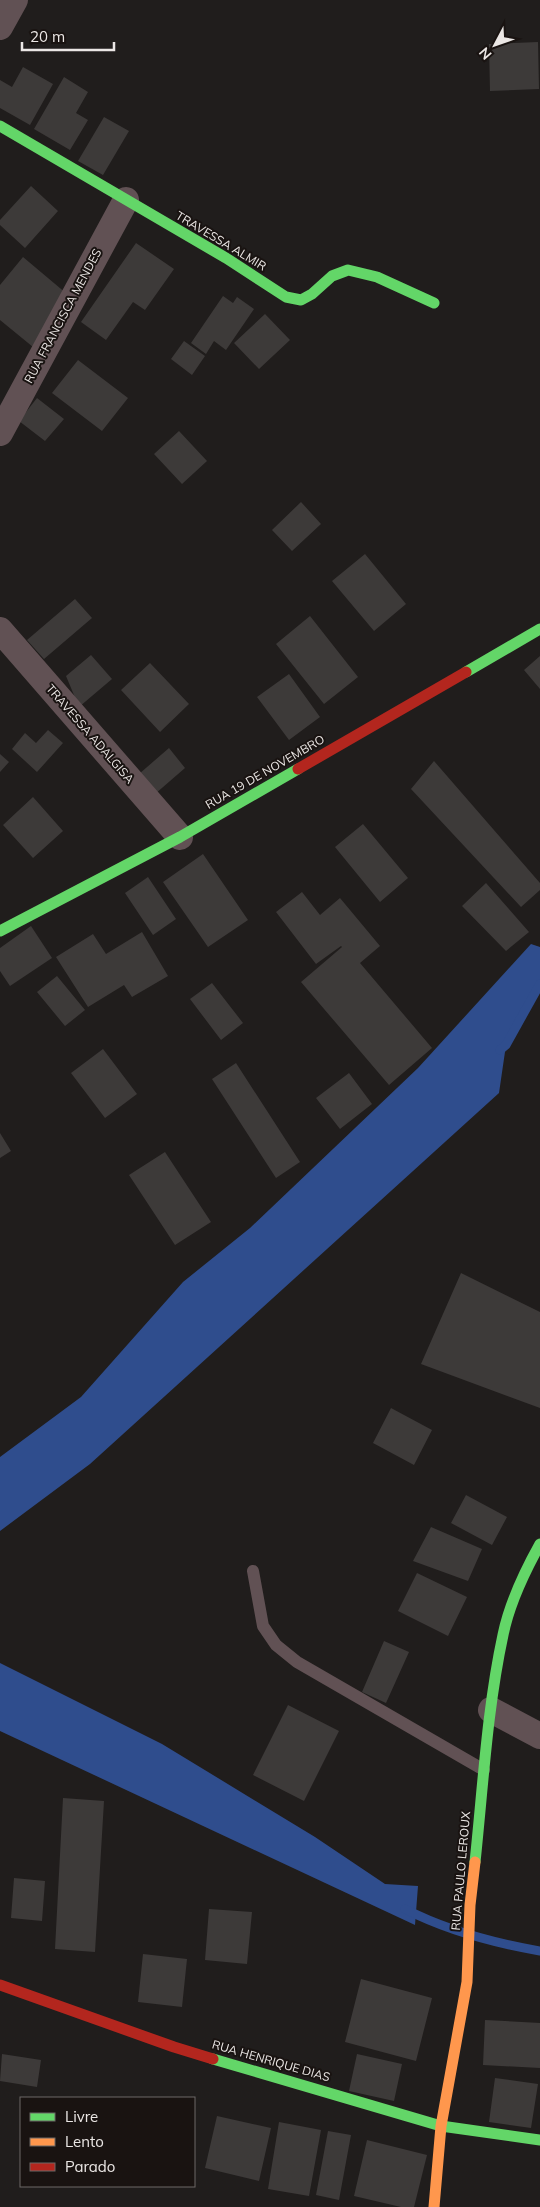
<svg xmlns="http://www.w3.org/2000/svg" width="540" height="2207" font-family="Mulish,sans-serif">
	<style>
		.water { fill: #2f4d8d }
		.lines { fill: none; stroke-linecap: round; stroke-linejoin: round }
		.stream { stroke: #2f4d8d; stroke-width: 9 }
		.building { fill: #3d3a39 }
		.lane { stroke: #615154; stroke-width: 12 }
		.street { stroke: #615154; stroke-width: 26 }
		.fast { stroke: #63d668; stroke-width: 11 }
		.slow { stroke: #ff974d; stroke-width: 11 }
		.jam { stroke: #b3261e; stroke-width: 11 }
		.labels { text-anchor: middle; stroke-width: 4; stroke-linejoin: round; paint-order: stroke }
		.street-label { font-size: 12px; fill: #ebe7e5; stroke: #191311 }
	</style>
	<rect width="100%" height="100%" fill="#201d1c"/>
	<!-- water -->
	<path class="water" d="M 531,944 L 540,947 L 540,984 L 506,1045 L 499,1093 L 90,1464 L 0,1531 L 0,1457 L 81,1397 L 183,1282 L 250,1228 L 418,1068 Z
		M 0,1663 L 162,1744 L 315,1837 L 385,1884 L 418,1886 L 415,1925 L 0,1731 Z"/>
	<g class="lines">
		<!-- stream -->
		<path class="stream" d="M 500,1050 L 506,1045 L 540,984
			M 405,1909 C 446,1930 494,1943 540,1951"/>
	</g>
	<!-- building -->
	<path class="building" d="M 538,42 L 539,89 L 490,91 L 489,44 Z
		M 23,67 L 53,84 L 30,125 L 0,108 L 0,80 L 12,87 Z
		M 64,77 L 88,92 L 76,113 L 88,120 L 70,150 L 34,129 Z
		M 104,117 L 129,131 L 103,175 L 78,161 Z
		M 31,186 L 58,211 L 25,248 L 0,225 L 0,220 Z
		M 136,243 L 174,269 L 145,310 L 133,302 L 106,340 L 81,322 Z
		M 23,257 L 67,294 L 33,347 L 0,320 L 0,285 Z
		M 223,296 L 233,303 L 237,297 L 254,309 L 226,350 L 214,341 L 206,354 L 191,343 Z
		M 265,314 L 290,340 L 259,369 L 234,343 Z
		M 184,341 L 205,356 L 192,375 L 171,359 Z
		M 78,360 L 128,398 L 102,431 L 52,393 Z
		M 37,398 L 64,419 L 45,441 L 19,421 Z
		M 179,431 L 207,461 L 182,484 L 154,454 Z
		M 301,502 L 321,524 L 292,551 L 272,530 Z
		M 365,554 L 406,604 L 374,631 L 332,581 Z
		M 75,599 L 92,618 L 44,659 L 27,640 Z
		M 310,616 L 358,677 L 324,704 L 276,644 Z
		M 91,655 L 112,679 L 79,707 L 66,676 Z
		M 540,656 L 540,689 L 524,670 Z
		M 150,663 L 189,704 L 160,732 L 121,690 Z
		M 289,674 L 320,717 L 289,740 L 257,697 Z
		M 48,730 L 63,743 L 37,772 L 12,749 L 25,733 L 36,743 Z
		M 169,748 L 185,768 L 155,794 L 139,774 Z
		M 0,754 L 9,762 L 0,772 Z
		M 434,761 L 540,883 L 540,890 L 521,907 L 411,789 Z
		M 33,797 L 63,831 L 33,858 L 3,825 Z
		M 363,824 L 408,878 L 380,902 L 335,847 Z
		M 203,854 L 248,920 L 208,947 L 163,882 Z
		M 148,877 L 176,919 L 153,935 L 125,893 Z
		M 486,883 L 529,932 L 506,951 L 462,906 Z
		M 302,892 L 320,915 L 340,898 L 380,946 L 360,963 L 432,1048 L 389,1085 L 301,982 L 342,947 L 341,946 L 316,964 L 276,912 Z
		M 31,926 L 52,958 L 10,986 L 0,971 L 0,948 Z
		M 142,932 L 168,976 L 132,997 L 124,985 L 88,1007 L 56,957 L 93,934 L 106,954 Z
		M 57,976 L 85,1010 L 65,1026 L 37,992 Z
		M 212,983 L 243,1023 L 221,1040 L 190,999 Z
		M 103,1049 L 137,1094 L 105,1118 L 71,1073 Z
		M 236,1063 L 300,1162 L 276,1178 L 212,1079 Z
		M 349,1073 L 372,1104 L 340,1129 L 316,1098 Z
		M 0,1133 L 11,1151 L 0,1158 Z
		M 165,1152 L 211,1222 L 175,1245 L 129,1175 Z
		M 461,1273 L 540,1312 L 540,1408 L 421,1364 Z
		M 391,1408 L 432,1430 L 414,1465 L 373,1443 Z
		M 466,1495 L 507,1517 L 492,1545 L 451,1523 Z
		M 431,1527 L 482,1549 L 468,1581 L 413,1561 Z
		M 417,1573 L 467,1597 L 448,1636 L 398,1611 Z
		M 384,1641 L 409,1652 L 386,1703 L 362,1692 Z
		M 288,1705 L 339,1731 L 304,1801 L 253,1775 Z
		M 63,1798 L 104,1801 L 95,1952 L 55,1949 Z
		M 14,1878 L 45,1881 L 42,1921 L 11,1918 Z
		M 209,1909 L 252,1912 L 247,1964 L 205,1960 Z
		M 143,1954 L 187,1959 L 182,2007 L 138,2002 Z
		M 361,1979 L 432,1998 L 416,2061 L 345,2042 Z
		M 485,2020 L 540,2023 L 540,2068 L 483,2065 Z
		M 2,2054 L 41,2060 L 37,2087 L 0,2081 Z
		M 357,2054 L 402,2064 L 394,2101 L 349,2091 Z
		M 495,2078 L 538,2084 L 531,2128 L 489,2122 Z
		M 217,2116 L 271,2128 L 259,2181 L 205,2168 Z
		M 279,2122 L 321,2130 L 309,2196 L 268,2189 Z
		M 328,2131 L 351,2135 L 339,2200 L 316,2195 Z
		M 367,2140 L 427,2155 L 414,2207 L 401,2207 L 354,2196 Z"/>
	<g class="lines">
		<!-- lane -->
		<path class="lane" d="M 253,1571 L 263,1626 L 276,1645 L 297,1662 L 484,1770"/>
		<!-- street -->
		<path class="street" d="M 0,27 L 15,0
			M 0,433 L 126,200
			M 0,630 L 180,837
			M 491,1710 L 540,1736"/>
		<!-- fast -->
		<path class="fast" d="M 0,126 L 226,258 L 286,297 L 301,300 L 312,294 L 332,276 L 348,270 L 377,277 L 434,303
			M 466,672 L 540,629
			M 0,931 L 180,837 L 298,769
			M 475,1862 C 483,1787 487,1709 503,1635 C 509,1605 525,1571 540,1544
			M 213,2059 L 441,2126 L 540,2140"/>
		<!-- slow -->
		<path class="slow" d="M 434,2207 L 441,2126 L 467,1982 L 470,1905 L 475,1862"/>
		<!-- jam -->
		<path class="jam" d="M 298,769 L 466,672
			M 0,1985 L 174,2047 L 213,2059"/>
	</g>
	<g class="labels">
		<!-- street labels -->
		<g class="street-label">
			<text transform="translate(221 241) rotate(31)" y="4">TRAVESSA ALMIR</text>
			<text transform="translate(63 316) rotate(-62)" y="4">RUA FRANCISCA MENDES</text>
			<text transform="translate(90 734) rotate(49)" y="4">TRAVESSA ADALGISA</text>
			<text transform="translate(265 772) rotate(-30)" y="4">RUA 19 DE NOVEMBRO</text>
			<text transform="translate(461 1871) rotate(-85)" y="4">RUA PAULO LEROUX</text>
			<text transform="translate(271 2061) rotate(16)" y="4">RUA HENRIQUE DIAS</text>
		</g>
	</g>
	<!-- legend -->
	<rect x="20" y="2097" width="175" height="90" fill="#191311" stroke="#6d6866"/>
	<rect x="30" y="2113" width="25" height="8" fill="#63d668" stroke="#6d6866"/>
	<text x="65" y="2122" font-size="15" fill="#ebe7e5">Livre</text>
	<rect x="30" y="2138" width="25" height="8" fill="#ff974d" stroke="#6d6866"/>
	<text x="65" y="2147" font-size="15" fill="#ebe7e5">Lento</text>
	<rect x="30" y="2163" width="25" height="8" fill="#b3261e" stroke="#6d6866"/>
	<text x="65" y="2172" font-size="15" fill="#ebe7e5">Parado</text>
	<!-- north arrow -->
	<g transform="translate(495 45) rotate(229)" stroke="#191311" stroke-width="4" paint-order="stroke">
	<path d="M0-4L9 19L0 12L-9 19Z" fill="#ebe7e5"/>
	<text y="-8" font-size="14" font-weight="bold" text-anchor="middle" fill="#ebe7e5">N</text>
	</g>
	<!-- scale -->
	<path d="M22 42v8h92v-8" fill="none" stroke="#ebe7e5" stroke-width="2.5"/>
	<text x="30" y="42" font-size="15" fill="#ebe7e5" stroke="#191311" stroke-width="4" paint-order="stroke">20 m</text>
</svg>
